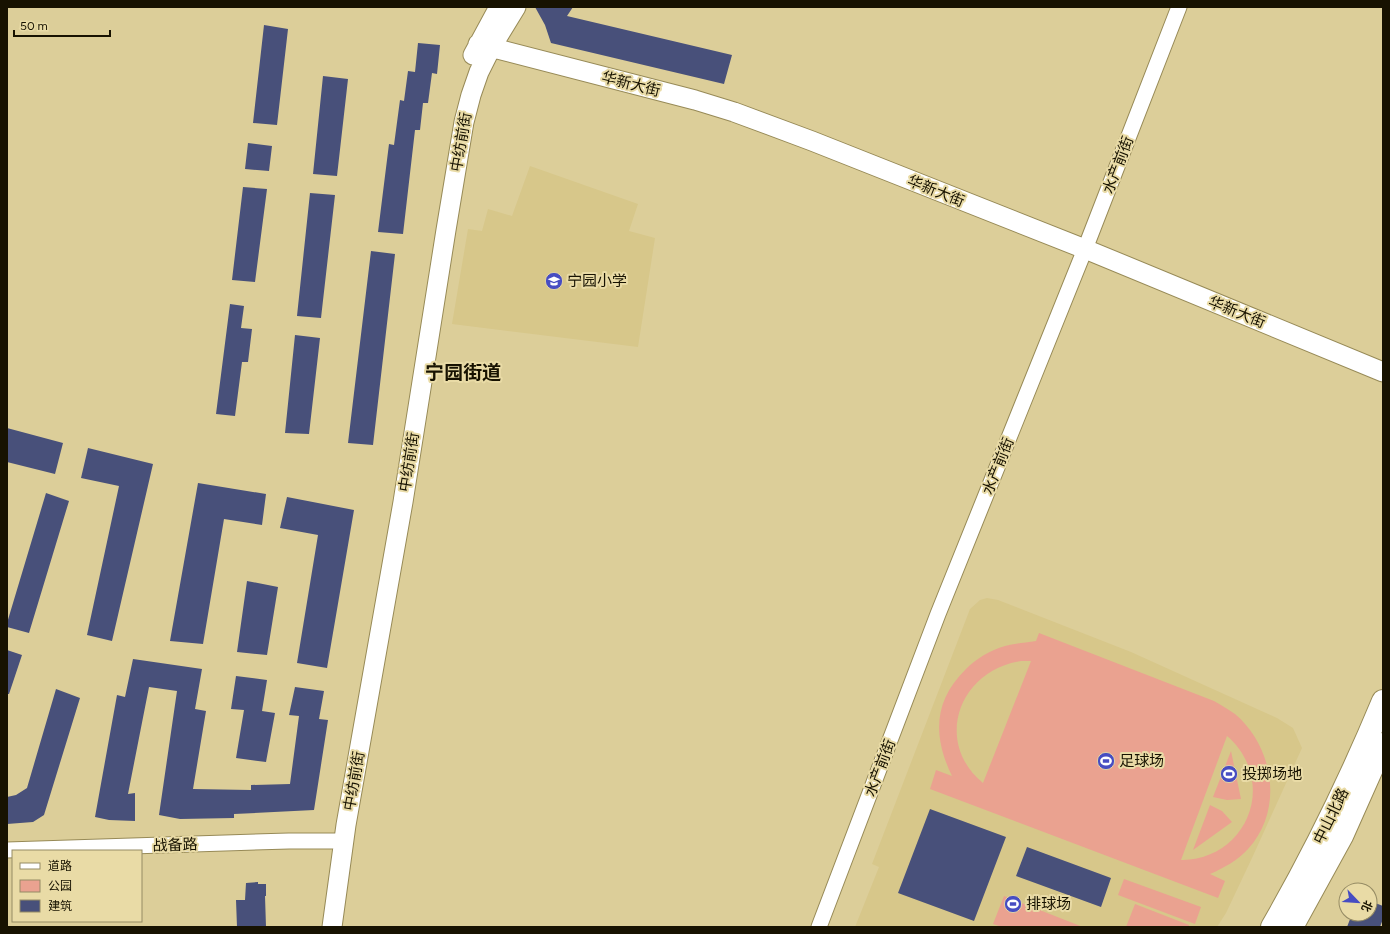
<svg xmlns="http://www.w3.org/2000/svg" width="1390" height="934" font-family="Figtree,'Noto Sans SC',sans-serif">
	<style>
		.built { fill: #d7c78a }
		.green { fill: #eaa290; fill-rule: evenodd }
		.building { fill: #48507a }
		.lines { fill: none; stroke-linecap: round; stroke-linejoin: round }
		.minor-casing { stroke: #978a57; stroke-width: 17 }
		.tertiary-casing { stroke: #978a57; stroke-width: 21 }
		.primary-casing { stroke: #978a57; stroke-width: 24 }
		.minor { stroke: #fff; stroke-width: 15 }
		.tertiary { stroke: #fff; stroke-width: 19 }
		.primary { stroke: #fff; stroke-width: 22 }
		.labels { text-anchor: middle; stroke-width: 4; stroke-linejoin: round; paint-order: stroke }
		.street-label { font-size: 15px; fill: #171201; stroke: #e9dba6 }
		.poi-label { font-size: 15px; fill: #171201; stroke: #e9dba6; text-anchor: start }
		.district-label { font-size: 19px; font-weight: bold; fill: #171201; stroke: #e9dba6 }
	</style>
	<rect width="100%" height="100%" fill="#dcce99"/>
	<!-- built -->
	<path class="built" d="M 530,166 L 638,204 L 629,231 L 655,238 L 638,347 L 452,324 L 468,229 L 482,231 L 488,209 L 512,216 Z
		M 987,598 L 998,600 L 1131,652 L 1277,718 L 1293,728 L 1302,748 L 1252,858 L 1226,913 L 1217,927 L 855,927 L 879,867 L 872,864 L 970,609 L 980,600 Z"/>
	<!-- green -->
	<path class="green" d="M 1039,633 L 1214,701 C 1221,705 1228,709 1235,714 C 1274,747 1284,810 1248,849 C 1238,860 1224,868 1210,874 L 1225,881 L 1218,898 L 930,789 L 936,770 L 952,776 C 933,737 933,701 966,669 C 976,659 990,650 1005,646 C 1015,643 1025,643 1036,641 ZM 1021,661 L 1031,661 L 983,783 C 933,742 959,670 1021,661 ZM 1227,736 C 1237,744 1245,756 1249,768 C 1265,815 1229,861 1181,860 Z
		M 1231,751 L 1241,799 L 1227,800 L 1213,797 Z
		M 1210,805 L 1222,811 L 1232,822 L 1193,850 Z
		M 1124,879 L 1201,907 L 1195,924 L 1118,895 Z
		M 1004,896 L 1083,927 L 1002,927 L 993,924 Z
		M 1135,904 L 1189,925 L 1189,927 L 1126,927 Z"/>
	<!-- building -->
	<path class="building" d="M 535,7 L 573,7 L 567,16 L 732,55 L 724,84 L 551,43 L 545,25 Z
		M 264,25 L 288,29 L 277,125 L 253,123 Z
		M 418,43 L 440,45 L 437,74 L 432,73 L 428,103 L 423,103 L 420,130 L 415,130 L 403,234 L 378,232 L 389,144 L 394,145 L 400,100 L 404,101 L 408,71 L 415,72 Z
		M 323,76 L 348,79 L 337,176 L 313,174 Z
		M 248,143 L 272,146 L 269,171 L 245,169 Z
		M 243,187 L 267,189 L 255,282 L 232,280 Z
		M 310,193 L 335,195 L 321,318 L 297,316 Z
		M 371,251 L 395,254 L 373,445 L 348,443 Z
		M 230,304 L 244,306 L 241,328 L 252,329 L 248,362 L 242,362 L 235,416 L 216,414 Z
		M 295,335 L 320,338 L 309,434 L 285,433 Z
		M 7,428 L 63,443 L 55,474 L 7,462 Z
		M 88,448 L 153,464 L 112,641 L 87,635 L 119,486 L 81,478 Z
		M 198,483 L 266,494 L 262,525 L 224,519 L 203,644 L 170,641 Z
		M 46,493 L 69,501 L 29,633 L 7,627 L 7,623 Z
		M 287,497 L 354,510 L 327,668 L 297,663 L 318,535 L 280,528 Z
		M 247,581 L 278,587 L 267,655 L 237,652 Z
		M 7,650 L 22,655 L 9,694 L 7,694 Z
		M 133,659 L 202,669 L 195,709 L 206,711 L 193,789 L 251,790 L 251,785 L 290,784 L 299,716 L 289,715 L 295,687 L 324,691 L 319,719 L 328,720 L 314,810 L 234,814 L 234,818 L 180,819 L 159,815 L 177,691 L 149,687 L 128,794 L 135,793 L 135,821 L 109,820 L 95,817 L 117,695 L 125,697 Z
		M 236,676 L 267,680 L 262,711 L 275,713 L 266,762 L 236,758 L 244,710 L 231,709 Z
		M 56,689 L 80,698 L 44,815 L 33,822 L 7,824 L 7,797 L 16,795 L 27,788 Z
		M 930,809 L 1006,837 L 974,921 L 898,893 Z
		M 1027,847 L 1111,878 L 1101,907 L 1016,876 Z
		M 258,882 L 258,884 L 266,884 L 266,896 L 265,896 L 266,927 L 237,927 L 236,900 L 245,900 L 246,883 Z
		M 1370,901 L 1383,906 L 1383,919 L 1380,927 L 1347,927 L 1352,914 L 1370,914 Z"/>
	<g class="lines">
		<defs>
			<path id="minor" d="M 7,850 L 289,841 L 343,841
				M 819,927 L 938,614 L 1085,249 L 1179,7"/>
			<path id="tertiary" d="M 478,44 L 695,100 L 734,112 L 812,141 L 1085,249 L 1383,372
				M 473,55 L 499,7
				M 332,927 L 346,825 L 403,502 L 446,230 L 464,122 L 471,95 L 479,72 L 491,48 L 516,7"/>
			<path id="primary" d="M 1272,927 C 1314,854 1351,778 1383,701
				M 1292,927 L 1342,836 L 1383,744"/>
		</defs>
		<!-- minor casing -->
		<use href="#minor" class="minor-casing"/>
		<!-- tertiary casing -->
		<use href="#tertiary" class="tertiary-casing"/>
		<!-- primary casing -->
		<use href="#primary" class="primary-casing"/>
		<!-- minor -->
		<use href="#minor" class="minor"/>
		<!-- tertiary -->
		<use href="#tertiary" class="tertiary"/>
		<!-- primary -->
		<use href="#primary" class="primary"/>
	</g>
	<!-- icons -->
	<defs>
		<symbol id="school-disc" viewBox="-11 -11 22 22"><circle r="9.5" fill="#474dc2" stroke="#e9dba6"/><path d="M0-5L7-2L0 1L-7-2ZM-4 1L0 2.5L4 1V4Q0 6-4 4Z" fill="#fff"/></symbol>
		<symbol id="stadium-disc" viewBox="-11 -11 22 22"><circle r="9.5" fill="#474dc2" stroke="#e9dba6"/><path d="M0-5a6.5 5 0 1 0 0 10a6.5 5 0 1 0 0-10ZM-3.5-1.8h7v3.6h-7Z" fill="#fff"/></symbol>
	</defs>
	<g fill-rule="evenodd">
		<use href="#school-disc" x="544" y="271" width="20" height="20"/>
		<use href="#stadium-disc" x="1096" y="751" width="20" height="20"/>
		<use href="#stadium-disc" x="1219" y="764" width="20" height="20"/>
		<use href="#stadium-disc" x="1003" y="894" width="20" height="20"/>
	</g>
	<g class="labels">
		<!-- street labels -->
		<g class="street-label">
			<text transform="translate(631 84) rotate(14)" y="5">华新大街</text>
			<text transform="translate(461 142) rotate(-80)" y="5">中纺前街</text>
			<text transform="translate(1118 165) rotate(-69)" y="5">水产前街</text>
			<text transform="translate(936 191) rotate(22)" y="5">华新大街</text>
			<text transform="translate(1237 312) rotate(22)" y="5">华新大街</text>
			<text transform="translate(409 462) rotate(-81)" y="5">中纺前街</text>
			<text transform="translate(998 466) rotate(-68)" y="5">水产前街</text>
			<text transform="translate(880 768) rotate(-69)" y="5">水产前街</text>
			<text transform="translate(354 781) rotate(-80)" y="5">中纺前街</text>
			<text transform="translate(1331 816) rotate(-64)" y="5">中山北路</text>
			<text transform="translate(175 845) rotate(-2)" y="5">战备路</text>
		</g>
		<!-- poi labels -->
		<g class="poi-label">
			<text x="567" y="286">宁园小学</text>
			<text x="1119" y="766">足球场</text>
			<text x="1242" y="779">投掷场地</text>
			<text x="1026" y="909">排球场</text>
		</g>
		<!-- district labels -->
		<g class="district-label">
			<text x="463" y="379">宁园街道</text>
		</g>
	</g>
	<!-- border -->
	<rect width="1390" height="934" fill="none" stroke="#171201" stroke-width="16"/>
	<!-- legend -->
	<rect x="12" y="850" width="130" height="72" fill="#e9dba6" stroke="#958b64"/>
	<rect x="20" y="863" width="20" height="6" fill="#ffffff" stroke="#958b64"/>
	<text x="48" y="870" font-size="12" fill="#171201">道路</text>
	<rect x="20" y="880" width="20" height="12" fill="#eaa290" stroke="#958b64"/>
	<text x="48" y="890" font-size="12" fill="#171201">公园</text>
	<rect x="20" y="900" width="20" height="12" fill="#48507a" stroke="#958b64"/>
	<text x="48" y="910" font-size="12" fill="#171201">建筑</text>
	<!-- north arrow -->
	<g transform="translate(1358 902) rotate(115)"><circle r="19" fill="#e9dba6" stroke="#958b64"/>
	<path d="M0-3L7 15L0 10L-7 15Z" fill="#474dc2"/>
	<text y="-6" font-size="11" font-weight="bold" text-anchor="middle" fill="#171201">北</text>
	</g>
	<!-- scale -->
	<path d="M14 30v6h96v-6" fill="none" stroke="#171201" stroke-width="2"/>
	<text x="20" y="30" font-size="12" fill="#171201" stroke="#e9dba6" stroke-width="3" paint-order="stroke">50 m</text>
</svg>
